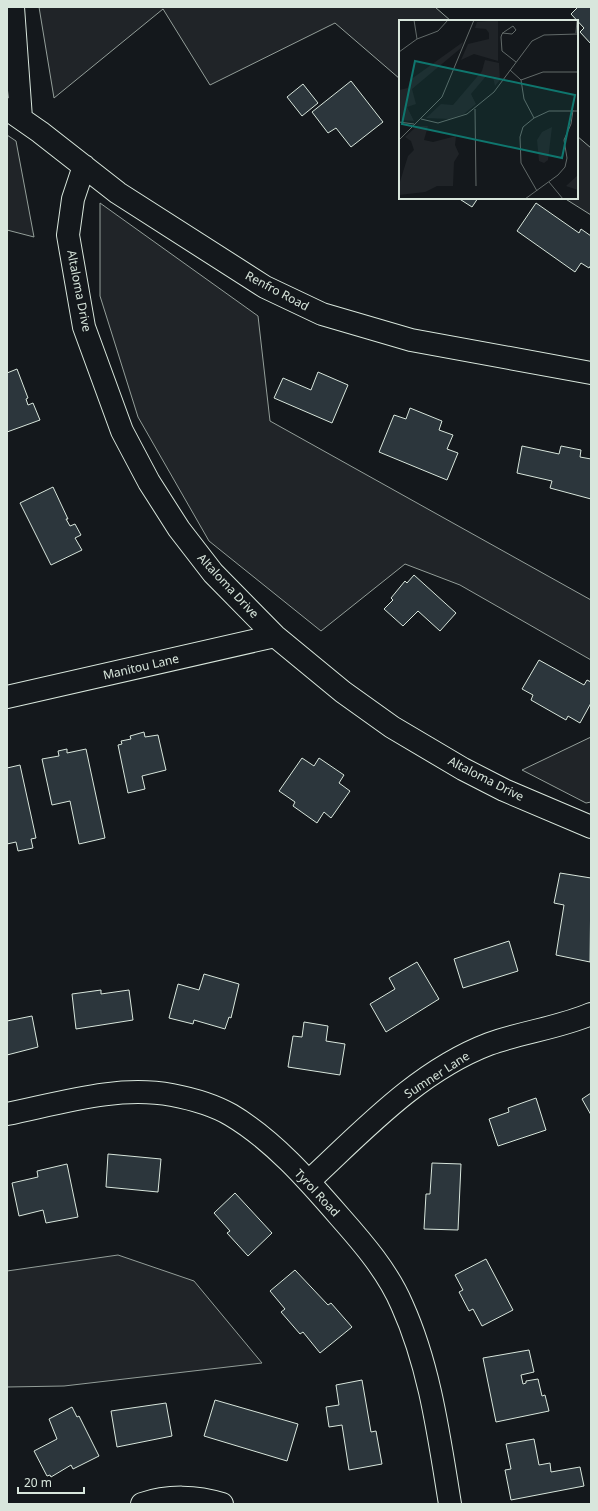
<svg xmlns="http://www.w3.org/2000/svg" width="598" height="1511" font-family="'Noto Sans',sans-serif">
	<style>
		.green { fill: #202428; stroke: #939e99 }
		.building { fill: #2c363c; stroke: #d8e6dc }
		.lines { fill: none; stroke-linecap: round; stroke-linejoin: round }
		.minor-casing { stroke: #d8e6dc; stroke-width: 24 }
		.minor { stroke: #14181c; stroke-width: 22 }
		.labels { text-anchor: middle; stroke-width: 3; stroke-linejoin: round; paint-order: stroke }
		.street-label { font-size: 12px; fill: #d8e6dc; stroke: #14181c }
		.inset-road { fill: none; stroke: #626a69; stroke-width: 1 }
		.view { fill: #0f766e; fill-opacity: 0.15; stroke: #0f766e; stroke-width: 2 }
		.inset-edge { fill: none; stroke: #d8e6dc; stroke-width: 2 }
	</style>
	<rect width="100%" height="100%" fill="#14181c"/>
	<!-- green -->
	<path class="green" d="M 39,7 L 435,7 L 451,21 L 400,21 L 400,79 L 335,23 L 210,85 L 163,9 L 54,98 Z
		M 7,135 L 16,141 L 34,237 L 7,230 Z
		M 577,136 L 591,148 L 591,215 L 564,198 L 577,198 Z
		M 100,203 L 258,316 L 270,421 L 591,600 L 591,660 L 460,585 L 405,564 L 321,631 L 209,541 L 138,417 L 100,296 Z
		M 591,737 L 591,802 L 586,803 L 522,770 Z
		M 118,1255 L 194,1281 L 262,1363 L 64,1386 L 7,1387 L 7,1271 Z"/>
	<!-- building -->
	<path class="building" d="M 578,7 L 591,7 L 591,44 L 580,32 L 584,28 L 571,14 Z
		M 351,81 L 383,122 L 351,147 L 336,128 L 328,133 L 312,112 Z
		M 303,84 L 318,103 L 302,116 L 287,97 Z
		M 458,198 L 478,198 L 472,207 Z
		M 536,203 L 579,233 L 581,229 L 591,236 L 591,265 L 589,268 L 581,263 L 575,272 L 517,231 Z
		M 17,369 L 28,398 L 26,399 L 28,405 L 33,403 L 40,420 L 7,432 L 7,373 Z
		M 318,372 L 348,385 L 332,423 L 274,398 L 283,378 L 311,390 Z
		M 410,408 L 442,421 L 439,430 L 453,435 L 447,449 L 458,453 L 447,480 L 379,452 L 394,415 L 406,419 Z
		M 522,446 L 559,454 L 561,446 L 581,450 L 580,457 L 591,459 L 591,499 L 550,488 L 552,481 L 517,473 Z
		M 53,487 L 68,519 L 66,519 L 70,526 L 75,524 L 81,535 L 75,538 L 82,550 L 51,565 L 20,503 Z
		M 414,575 L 456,613 L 440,631 L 418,611 L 403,626 L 384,609 L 393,600 L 391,598 L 405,581 L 407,583 Z
		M 539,660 L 584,685 L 587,680 L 591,682 L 591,703 L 580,723 L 568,716 L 566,720 L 531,700 L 533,695 L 522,689 Z
		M 144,732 L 145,737 L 158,735 L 166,770 L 142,776 L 145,789 L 128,793 L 118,745 L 122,744 L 121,741 L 131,739 L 130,736 Z
		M 67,749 L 67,753 L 86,749 L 105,838 L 79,844 L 70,801 L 52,805 L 42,759 L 59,756 L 58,751 Z
		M 302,758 L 314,766 L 319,758 L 344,775 L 339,783 L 350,791 L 331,818 L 324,812 L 317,823 L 293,806 L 295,802 L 279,791 Z
		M 20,765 L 36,838 L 31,839 L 33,848 L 18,851 L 16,842 L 7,844 L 7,768 Z
		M 560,873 L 591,878 L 590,962 L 556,955 L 564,905 L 554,903 Z
		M 509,941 L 518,971 L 463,988 L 454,959 Z
		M 417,962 L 439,999 L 386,1032 L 370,1004 L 395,989 L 389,978 Z
		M 204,974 L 239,984 L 231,1018 L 229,1017 L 225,1029 L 194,1020 L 193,1024 L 169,1018 L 178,984 L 199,990 Z
		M 101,990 L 101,994 L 129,990 L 133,1020 L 76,1029 L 72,994 Z
		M 32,1016 L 38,1047 L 7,1055 L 7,1021 Z
		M 304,1022 L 328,1026 L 326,1041 L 345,1044 L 340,1075 L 288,1067 L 293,1036 L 302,1037 Z
		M 591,1093 L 591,1115 L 582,1099 Z
		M 536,1098 L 546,1130 L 498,1146 L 489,1119 L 509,1112 L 508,1108 Z
		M 108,1154 L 161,1159 L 158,1192 L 106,1187 Z
		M 432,1163 L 461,1164 L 458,1230 L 424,1229 L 426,1194 L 430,1194 Z
		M 67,1164 L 78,1217 L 46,1223 L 43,1210 L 19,1216 L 12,1183 L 38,1177 L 37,1171 Z
		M 235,1193 L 272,1233 L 248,1256 L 227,1233 L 230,1231 L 214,1213 Z
		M 486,1259 L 513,1310 L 482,1326 L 473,1309 L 469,1311 L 459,1292 L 463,1290 L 455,1275 Z
		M 295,1270 L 328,1305 L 331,1303 L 352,1327 L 320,1353 L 303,1332 L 300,1334 L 281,1312 L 285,1309 L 270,1291 Z
		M 529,1350 L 534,1372 L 521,1375 L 523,1384 L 526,1383 L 526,1381 L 538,1379 L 542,1396 L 545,1395 L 549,1411 L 496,1422 L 483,1358 Z
		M 362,1380 L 371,1432 L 376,1431 L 382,1464 L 349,1470 L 342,1425 L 329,1427 L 326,1407 L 339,1405 L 336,1385 Z
		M 215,1400 L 298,1424 L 287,1461 L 204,1436 Z
		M 166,1403 L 172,1436 L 117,1447 L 111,1411 Z
		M 72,1407 L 77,1417 L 79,1416 L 99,1456 L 73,1469 L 71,1465 L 51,1477 L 50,1475 L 47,1476 L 34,1451 L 57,1439 L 49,1419 Z
		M 534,1439 L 539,1465 L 550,1463 L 551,1472 L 580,1467 L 584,1486 L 511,1500 L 505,1470 L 511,1469 L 506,1444 Z"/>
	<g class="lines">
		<defs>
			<path id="minor" d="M 13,7 L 21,118
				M 7,109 L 40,132 L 118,193 L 265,287 L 322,314 L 411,340 L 591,373
				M 84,166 L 73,199 L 68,235 L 84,327 L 122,431 L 149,482 L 179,529 L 213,573 L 275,636 L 343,692 L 392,727 L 463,769 L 504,790 L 591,827
				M 7,697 L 275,636
				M 7,1114 C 61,1103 117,1085 172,1095 C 193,1099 212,1104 231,1115 C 273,1140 308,1180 340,1217 C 363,1243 388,1272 402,1305 C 430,1367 439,1437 450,1504
				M 309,1181 C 363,1131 418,1071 489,1044 C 522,1032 558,1028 591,1014
				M 142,1504 C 168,1495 197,1496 222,1504"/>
		</defs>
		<!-- minor casing -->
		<use href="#minor" class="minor-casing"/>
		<!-- minor -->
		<use href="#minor" class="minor"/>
	</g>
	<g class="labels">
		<!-- street labels -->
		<g class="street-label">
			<text transform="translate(79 291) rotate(79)" y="4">Altaloma Drive</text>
			<text transform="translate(277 291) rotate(28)" y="4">Renfro Road</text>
			<text transform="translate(228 586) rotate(47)" y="4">Altaloma Drive</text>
			<text transform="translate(141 667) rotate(-13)" y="4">Manitou Lane</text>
			<text transform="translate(486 779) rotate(27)" y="4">Altaloma Drive</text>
			<text transform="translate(437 1075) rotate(-33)" y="4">Sumner Lane</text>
			<text transform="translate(317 1193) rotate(47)" y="4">Tyrol Road</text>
		</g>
	</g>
	<!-- overview -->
	<g transform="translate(399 20)">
		<rect width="179" height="179" fill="#14181c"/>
		<path d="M 99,0 L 99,41 L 75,34 L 62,40 L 69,24 L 90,19 L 90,13 L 87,9 L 76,8 L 78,2 ZM 64,22 L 62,28 L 13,69 L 17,84 L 8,87 L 15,101 L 2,100 L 0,70 L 9,68 L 11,60 ZM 86,40 L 100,43 L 101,60 L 96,66 L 94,57 L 88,55 L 72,74 L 77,84 L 65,94 L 50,99 L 27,98 L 42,84 L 54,85 L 83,51 ZM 18,106 L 29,106 L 25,120 L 34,122 L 57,116 L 56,125 L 60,134 L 55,142 L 54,166 L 38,166 L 26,172 L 0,175 L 0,165 L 9,136 L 15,130 L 12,121 L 6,117 ZM 153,107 L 149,140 L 145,143 L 140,141 L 138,120 L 143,112 ZM 179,155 L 179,170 L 167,166 Z" fill="#202428"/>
		<path class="inset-road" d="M 15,0 L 18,19M 103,13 L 113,14 L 117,10 L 114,6 L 105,12 L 103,14 L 102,17 L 103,31 L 117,42M 177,13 L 178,0M 0,32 L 18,19 L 39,11 L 49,0M 111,50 L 122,60 L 125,79 L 135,98M 122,60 L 144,52 L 179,52M 76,89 L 77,166M 22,99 L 39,103 L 68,94 L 95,72 L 133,21 L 145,15 L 179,14M 0,102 L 15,104M 0,120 L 43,77 L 75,0M 150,162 L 164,179M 138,171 L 122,143 L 121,117 L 124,107 L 135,98 L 150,91 L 179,91M 126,179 L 159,155 L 166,147 L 168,138 L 165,120 L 172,104 L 174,90"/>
		<path class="view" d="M 16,41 L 176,75 L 163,138 L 3,104 Z"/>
		<rect width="179" height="179" class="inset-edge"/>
	</g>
	<!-- border -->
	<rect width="598" height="1511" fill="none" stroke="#d8e6dc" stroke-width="16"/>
	<!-- scale -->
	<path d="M18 1487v6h66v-6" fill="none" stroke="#d8e6dc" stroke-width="2"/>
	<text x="24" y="1487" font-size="12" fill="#d8e6dc" stroke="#14181c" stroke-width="3" paint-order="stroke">20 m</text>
</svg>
